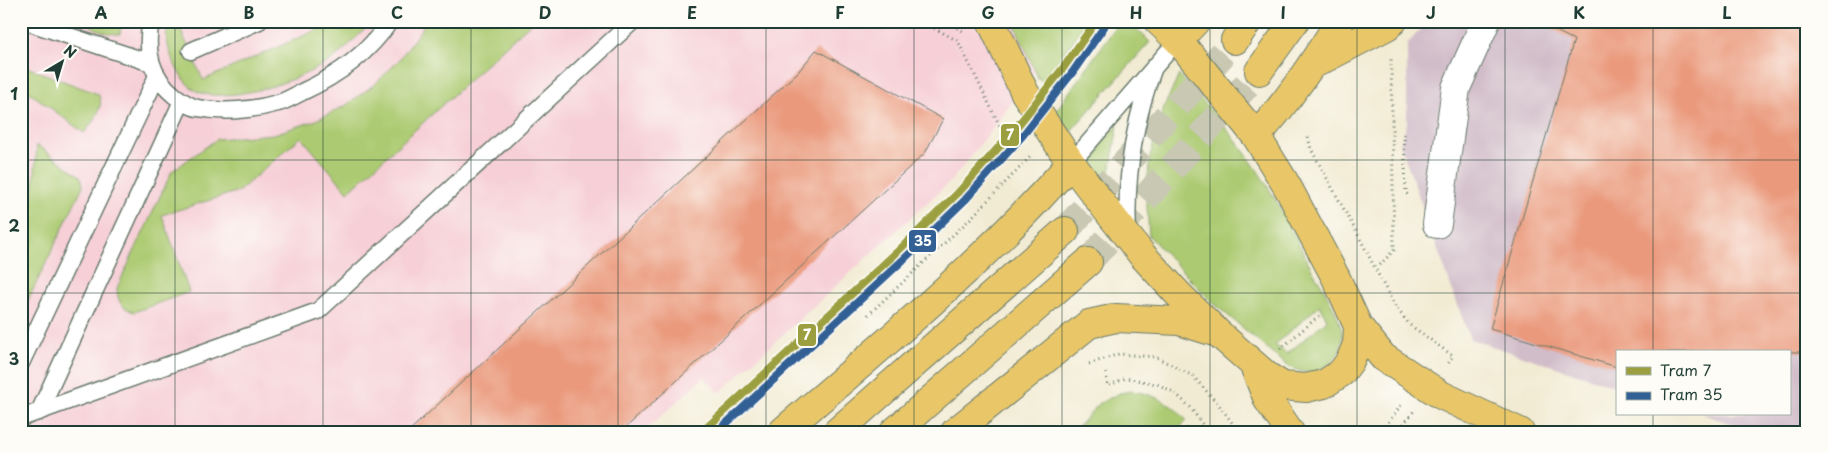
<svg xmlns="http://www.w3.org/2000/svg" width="1828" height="453" font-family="'Playpen Sans',sans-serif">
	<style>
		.built { fill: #f6cfd7 }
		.industrial { fill: #d1bdc9 }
		.green { fill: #acca71; stroke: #668452; fill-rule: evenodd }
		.building { fill: #ea997b }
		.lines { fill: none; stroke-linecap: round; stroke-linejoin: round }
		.primary-tunnel { stroke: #c8c8b3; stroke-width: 28; stroke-dasharray: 28 14; stroke-linecap: butt }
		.service-casing { stroke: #697a6c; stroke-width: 19 }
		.minor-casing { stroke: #697a6c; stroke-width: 30 }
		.primary-casing { stroke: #697a6c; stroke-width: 30 }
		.path { stroke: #697a6c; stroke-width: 3; stroke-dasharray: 1 4; stroke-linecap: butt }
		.service { stroke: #fff; stroke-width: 16 }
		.minor { stroke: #fff; stroke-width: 28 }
		.primary { stroke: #e9c769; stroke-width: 28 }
		.tram-1-casing { stroke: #fdfcf7; stroke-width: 11 }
		.tram-2-casing { stroke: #fdfcf7; stroke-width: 11 }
		.tram-1 { stroke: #9c9f40; stroke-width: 8 }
		.tram-2 { stroke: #336195; stroke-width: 8 }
		.grid { fill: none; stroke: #1f3d34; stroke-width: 1; stroke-opacity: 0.55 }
		.line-badge { stroke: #fdfcf7; stroke-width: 2 }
		.badge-label { font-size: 14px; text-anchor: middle; font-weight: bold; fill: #fff }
		.neatline { fill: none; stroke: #1f3d34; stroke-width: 2 }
		.grid-label { font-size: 16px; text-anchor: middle; font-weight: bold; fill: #1f3d34 }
	</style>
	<rect width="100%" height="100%" fill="#fdfcf7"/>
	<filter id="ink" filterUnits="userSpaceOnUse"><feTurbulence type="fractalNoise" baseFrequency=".02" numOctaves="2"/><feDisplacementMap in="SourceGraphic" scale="10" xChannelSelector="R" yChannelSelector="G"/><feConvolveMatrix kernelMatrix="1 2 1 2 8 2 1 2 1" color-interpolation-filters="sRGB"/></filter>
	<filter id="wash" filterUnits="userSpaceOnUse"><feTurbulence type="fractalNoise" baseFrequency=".0096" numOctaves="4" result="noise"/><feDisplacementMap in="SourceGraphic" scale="20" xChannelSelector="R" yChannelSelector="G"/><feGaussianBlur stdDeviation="1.12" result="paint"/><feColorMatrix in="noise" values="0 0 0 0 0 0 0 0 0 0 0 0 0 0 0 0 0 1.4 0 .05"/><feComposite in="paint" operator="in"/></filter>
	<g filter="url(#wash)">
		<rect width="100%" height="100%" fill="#f2ebd3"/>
		<!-- built -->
		<path class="built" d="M 21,21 L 1072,21 L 994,127 L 952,180 L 719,393 L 704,377 L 644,432 L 21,432 Z"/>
		<!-- industrial -->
		<path class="industrial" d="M 1427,21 L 1807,21 L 1807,432 L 1756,432 L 1702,414 L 1789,414 L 1789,352 L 1617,352 L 1617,387 L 1470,339 L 1400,144 L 1407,124 L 1407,45 Z"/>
		<!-- green -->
		<path class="green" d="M 86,21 L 121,21 L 120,34 C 108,34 94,31 86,21 Z
			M 168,21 L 189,21 L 179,26 L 203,80 L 337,21 L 372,21 C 358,36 344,52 326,63 C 297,81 235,102 201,93 C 189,89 183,79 177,69 C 169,54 164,38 168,21 Z
			M 427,21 L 533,21 L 348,192 L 301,137 L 239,191 L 162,215 L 189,292 L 134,312 C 122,308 117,302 117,288 L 172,171 L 217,139 L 274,134 L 314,121 L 345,106 L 375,84 L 399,60 Z
			M 1013,21 L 1088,21 L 1044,82 L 1038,78 Z
			M 1120,21 L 1129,21 L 1150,42 L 1070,132 L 1056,111 Z
			M 21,65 L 98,94 C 106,107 92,123 84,133 L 21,86 Z
			M 1179,75 C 1211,109 1244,147 1268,187 C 1285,214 1298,243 1313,271 C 1323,288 1339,313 1342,332 C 1344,345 1338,358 1328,365 C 1315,375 1302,373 1289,367 L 1211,301 L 1149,236 L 1146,191 L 1150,156 L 1164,107 ZM 1320,305 L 1327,320 L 1287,354 L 1275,345 Z
			M 1118,125 L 1108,184 L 1088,158 Z
			M 37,145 L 80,176 L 82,180 L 83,186 L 21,315 L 21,300 L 25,300 Z
			M 1132,391 C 1154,394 1172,403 1187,421 L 1174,432 L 1073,432 L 1100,403 L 1120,393 Z"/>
		<g id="blocks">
			<!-- building -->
			<path class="building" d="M 1536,21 L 1795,21 L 1807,25 L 1807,352 L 1617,352 L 1617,367 L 1490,329 L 1574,40 Z
				M 816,50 L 943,119 L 925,153 L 621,432 L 408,432 L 798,72 Z"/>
		</g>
	</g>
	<g filter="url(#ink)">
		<use href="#blocks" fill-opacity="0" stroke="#697a6c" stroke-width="1"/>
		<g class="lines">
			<!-- primary-tunnel -->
			<path class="primary-tunnel" d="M 1065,231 L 1235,40
				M 1088,262 L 1259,71"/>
			<defs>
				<path id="service" d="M 24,21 L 151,63
					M 151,21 C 145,51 150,76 175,96 C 182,101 190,107 198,108 C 223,113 254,110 278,103 C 286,101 294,96 302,92 C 337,76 368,54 390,21
					M 191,51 L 259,21
					M 1071,163 L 1178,40
					M 1128,234 C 1125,176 1134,121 1154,67
					M 21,363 L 157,76
					M 39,412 L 182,101
					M 21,418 L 318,311 L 633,21"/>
				<path id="minor" d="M 1437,224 L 1456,88 L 1486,21"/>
				<path id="primary" d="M 991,21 L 1025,93 L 1071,163 L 1106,209 L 1143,256 L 1179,295 L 1218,333 L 1267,376 L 1283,386 L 1306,388 L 1324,384 L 1341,373 L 1350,361 L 1357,344 L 1358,326 L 1336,278 L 1287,186 L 1256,136 L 1178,40 L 1158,21
					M 1178,40 L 1196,21
					M 1235,40 L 1248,21
					M 1314,64 L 1387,26 L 1393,21
					M 1259,71 L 1295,21
					M 1256,136 C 1289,101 1314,61 1340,21
					M 1358,326 L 1383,357 L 1441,395 L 1520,432
					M 1254,366 L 1268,400 L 1290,432
					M 782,432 C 882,346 984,262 1071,163
					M 837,432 L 1065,231
					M 894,432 L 1088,262
					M 955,432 L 1089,324 L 1116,318 L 1179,321 L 1214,332"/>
			</defs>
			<!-- service casing -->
			<use href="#service" class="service-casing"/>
			<!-- minor casing -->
			<use href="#minor" class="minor-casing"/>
			<!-- primary casing -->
			<use href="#primary" class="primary-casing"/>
			<!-- path -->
			<path class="path" d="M 921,21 L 958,41 L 1002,130
				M 944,21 L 963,31
				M 1404,134 L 1406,193 L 1410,197
				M 1308,137 L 1311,149 L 1357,233 L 1394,305 L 1410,325 L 1453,356 L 1448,364
				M 1380,265 L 1394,250 L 1391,56
				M 868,315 L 969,220 L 1031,156
				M 1280,349 L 1321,314
				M 1089,364 L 1119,354 L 1156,357 L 1193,376 L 1219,405 L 1239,432
				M 1106,373 L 1108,386 L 1126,378 L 1157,384 L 1174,392 L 1190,407 L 1208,432
				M 743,432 L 753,422
				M 1183,432 L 1187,428
				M 1377,432 L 1384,428 L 1402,404
				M 1397,432 L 1414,411"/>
			<!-- service -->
			<use href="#service" class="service"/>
			<!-- minor -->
			<use href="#minor" class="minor"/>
			<!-- primary -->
			<use href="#primary" class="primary"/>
			<defs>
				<path id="tram-1" d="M 702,432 L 896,253 L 958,193 L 1015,129 L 1064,67 L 1096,21"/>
				<path id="tram-2" d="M 717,432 L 903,260 L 965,200 L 1023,135 L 1072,73 L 1104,27"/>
			</defs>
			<!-- tram-1 casing -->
			<use href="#tram-1" class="tram-1-casing"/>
			<!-- tram-2 casing -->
			<use href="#tram-2" class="tram-2-casing"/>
			<!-- tram-1 -->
			<use href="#tram-1" class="tram-1"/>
			<!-- tram-2 -->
			<use href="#tram-2" class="tram-2"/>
		</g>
	</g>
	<!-- grid -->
	<path class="grid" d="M 175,21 L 175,432M 323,21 L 323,432M 471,21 L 471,432M 618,21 L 618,432M 766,21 L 766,432M 914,21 L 914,432M 1062,21 L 1062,432M 1210,21 L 1210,432M 1357,21 L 1357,432M 1505,21 L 1505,432M 1653,21 L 1653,352M 21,160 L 1807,160M 21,293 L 1807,293M 1653,414 L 1653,432"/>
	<g class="line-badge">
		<rect x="1000" y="123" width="20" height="24" rx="5" fill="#9c9f40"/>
		<rect x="908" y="229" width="29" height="24" rx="5" fill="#336195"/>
		<rect x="797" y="323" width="20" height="24" rx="5" fill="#9c9f40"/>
	</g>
	<g class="badge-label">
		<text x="1010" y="140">7</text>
		<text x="923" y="246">35</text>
		<text x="807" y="340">7</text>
	</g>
	<!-- margin -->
	<rect width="1828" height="453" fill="none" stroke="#fdfcf7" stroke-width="55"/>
	<!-- legend -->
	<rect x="1616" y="350" width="175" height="65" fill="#fdfcf7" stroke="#a4b0a9"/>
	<rect x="1626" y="367" width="25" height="8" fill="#9c9f40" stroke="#a4b0a9"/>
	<text x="1660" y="376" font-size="15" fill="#1f3d34">Tram 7</text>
	<rect x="1626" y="392" width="25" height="8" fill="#336195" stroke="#a4b0a9"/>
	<text x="1660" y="400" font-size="15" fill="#1f3d34">Tram 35</text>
	<!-- north arrow -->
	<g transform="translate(62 62) rotate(38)" stroke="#fdfcf7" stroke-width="4" paint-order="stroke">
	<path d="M0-4L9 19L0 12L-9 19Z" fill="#1f3d34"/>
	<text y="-8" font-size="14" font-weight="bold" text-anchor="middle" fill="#1f3d34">N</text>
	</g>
	<rect x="28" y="28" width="1772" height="398" class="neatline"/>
	<g class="grid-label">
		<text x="101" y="19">A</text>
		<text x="249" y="19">B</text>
		<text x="397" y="19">C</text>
		<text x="545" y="19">D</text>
		<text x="692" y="19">E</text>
		<text x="840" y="19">F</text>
		<text x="988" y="19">G</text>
		<text x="1136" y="19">H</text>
		<text x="1283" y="19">I</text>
		<text x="1431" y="19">J</text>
		<text x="1579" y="19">K</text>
		<text x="1727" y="19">L</text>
		<text x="14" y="100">1</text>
		<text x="14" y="232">2</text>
		<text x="14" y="365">3</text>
	</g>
</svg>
